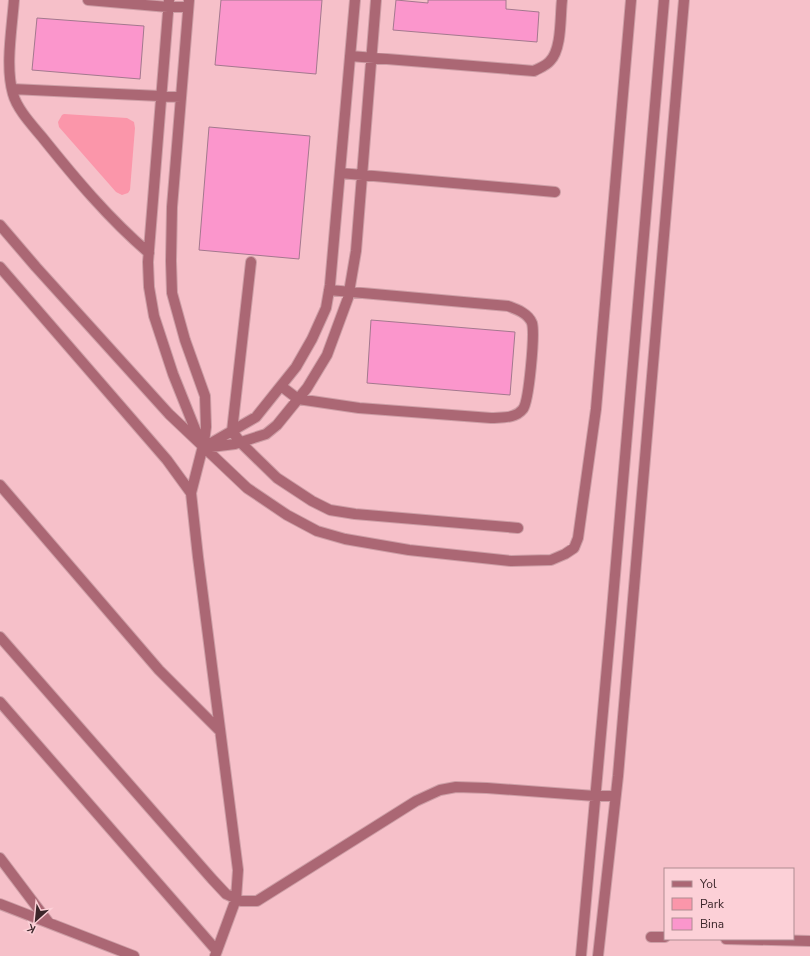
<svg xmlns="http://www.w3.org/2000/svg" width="810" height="956" font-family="'Nunito Sans',sans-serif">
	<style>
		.green { fill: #fb96aa }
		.building { fill: #fb96cc; stroke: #a4788e }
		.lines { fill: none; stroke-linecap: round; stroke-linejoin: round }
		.minor-casing { stroke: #cd9ea6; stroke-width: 12 }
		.minor { stroke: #ab6774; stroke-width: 10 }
	</style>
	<rect width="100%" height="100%" fill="#f6c0c9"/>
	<!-- green -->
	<path class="green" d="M 64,114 L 127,118 L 134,122 L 135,128 L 130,190 L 128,193 L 122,195 L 116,192 L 59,127 L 58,122 L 62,115 Z"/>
	<!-- building -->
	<path class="building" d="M 221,0 L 322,0 L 316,74 L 215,65 Z
		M 396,0 L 428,3 L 428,0 L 506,0 L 506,9 L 539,12 L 537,42 L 393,30 Z
		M 37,18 L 144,26 L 140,79 L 32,70 Z
		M 209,127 L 310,136 L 299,259 L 199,250 Z
		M 371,320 L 515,332 L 510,395 L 367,383 Z"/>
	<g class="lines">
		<defs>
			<path id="minor" d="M 14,0 C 12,28 5,67 13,94 C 17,109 32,125 42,137 C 74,177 109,219 149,253
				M 88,0 L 168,7 L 188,7
				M 169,0 L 148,262 L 149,287 L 154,316 L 173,374 L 201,444
				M 189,0 L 172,207 L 171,261 L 172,293 L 185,340 L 205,396 L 206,427 L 204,442 L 191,493 L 198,557 L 238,870 L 236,899 L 215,956
				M 350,56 L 534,71 C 539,68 546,66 550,61 C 562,49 560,17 562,0
				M 12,89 L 181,97
				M 340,173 L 555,192
				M 0,225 L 36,267 L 169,414 L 247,488 L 287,515 L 317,531 L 345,539 L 409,550 L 511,561 L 551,560 L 565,554 L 574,548 L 578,538 L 596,409 L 631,0
				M 251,262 L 232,431 L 240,442 L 277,478 L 312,501 L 330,510 L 355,514 L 518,528
				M 0,267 L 167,460 L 191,493
				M 281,386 L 298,399 L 359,408 L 491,418 C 502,417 515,419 523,409 C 529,401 535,334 532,323 C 528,313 516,309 508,306 L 329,290
				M 206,446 L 256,417 L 296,367 L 312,339 L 326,308 L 330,285 L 355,0
				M 203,448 L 235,444 L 266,434 L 277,425 L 307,388 L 327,355 L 348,298 L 356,251 L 376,0
				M 0,485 L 159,670 L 220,731
				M 0,637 L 212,879 L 226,894 L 241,901 L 257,901 L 416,801 L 440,790 L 456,787 L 487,788 L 595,796 L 615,796
				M 0,702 L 217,951
				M 0,858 L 49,923
				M 0,904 L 134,956
				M 651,937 L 665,937
				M 726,939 L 810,941
				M 581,956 L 611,622 L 664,0
				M 598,956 L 618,776 L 684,0"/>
		</defs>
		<!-- minor casing -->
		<use href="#minor" class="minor-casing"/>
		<!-- minor -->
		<use href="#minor" class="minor"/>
	</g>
	<!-- legend -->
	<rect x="664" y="868" width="130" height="72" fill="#fcd0d7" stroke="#af8c92"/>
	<rect x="672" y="881" width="20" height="6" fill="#ab6774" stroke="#af8c92"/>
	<text x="700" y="888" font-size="12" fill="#3b262a">Yol</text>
	<rect x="672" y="898" width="20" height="12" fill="#fb96aa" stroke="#af8c92"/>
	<text x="700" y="908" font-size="12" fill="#3b262a">Park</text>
	<rect x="672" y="918" width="20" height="12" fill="#fb96cc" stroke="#af8c92"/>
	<text x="700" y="928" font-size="12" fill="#3b262a">Bina</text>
	<!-- north arrow -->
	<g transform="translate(36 920) rotate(207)" stroke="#fcd0d7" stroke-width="3" paint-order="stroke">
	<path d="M0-3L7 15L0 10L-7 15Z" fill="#3b262a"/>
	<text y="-6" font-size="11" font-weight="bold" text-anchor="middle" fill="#3b262a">K</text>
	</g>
</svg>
